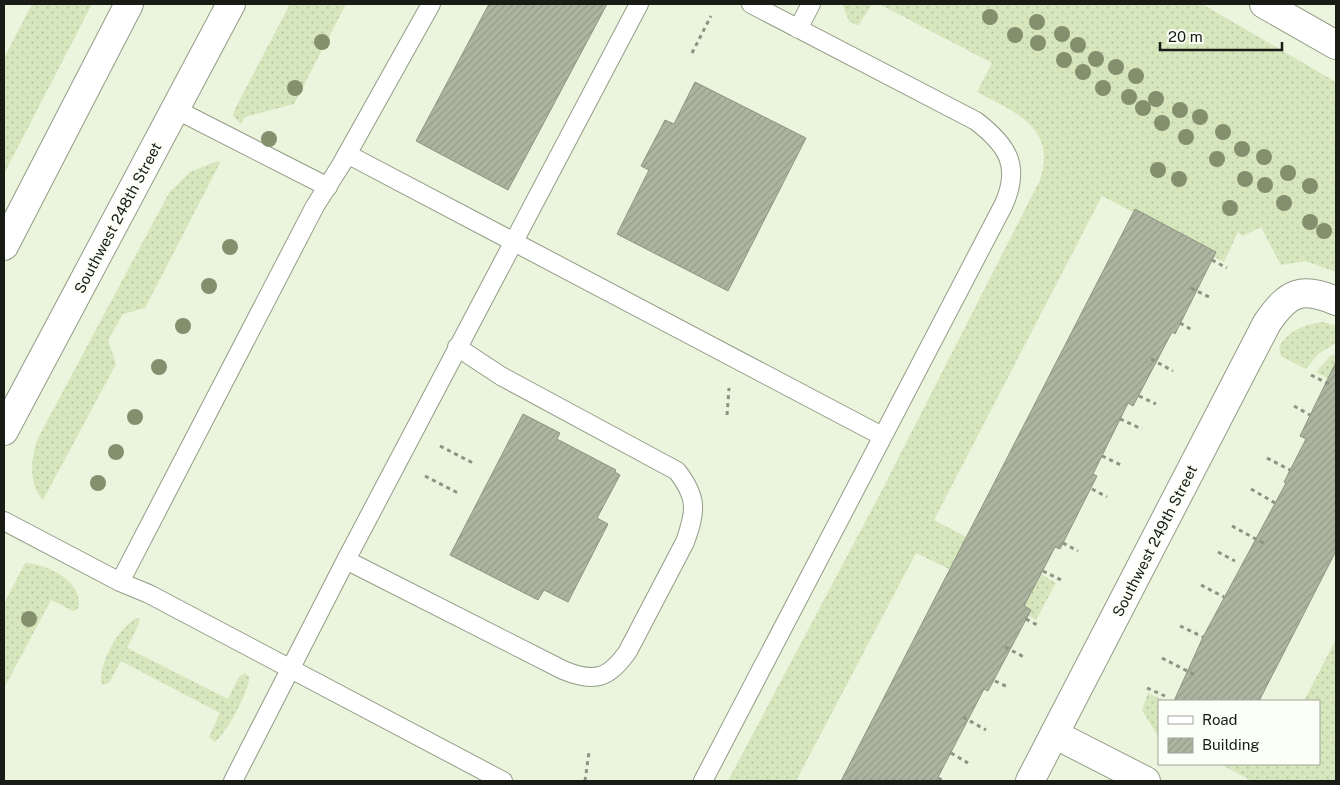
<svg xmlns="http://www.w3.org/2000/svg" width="1340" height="785" font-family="'Public Sans',sans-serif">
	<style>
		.grass { fill: url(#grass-dots) }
		.building { fill: url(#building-hatch); stroke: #8d9581 }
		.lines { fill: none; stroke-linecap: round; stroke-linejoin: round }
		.lane-casing { stroke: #939c87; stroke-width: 20 }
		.street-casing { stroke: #939c87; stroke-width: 30 }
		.secondary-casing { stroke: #939c87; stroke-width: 30 }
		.path { stroke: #8d9383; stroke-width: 3; stroke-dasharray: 4 4; stroke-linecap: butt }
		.lane { stroke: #fff; stroke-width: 18 }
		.street { stroke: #fff; stroke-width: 28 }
		.secondary { stroke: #fff; stroke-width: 28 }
		.tree { fill: #838f6d }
		.labels { text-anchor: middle; stroke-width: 4.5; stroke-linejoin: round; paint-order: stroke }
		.street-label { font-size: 15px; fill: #191c14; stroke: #fbfff6 }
	</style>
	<defs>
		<pattern id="grass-dots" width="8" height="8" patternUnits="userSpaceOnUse" patternTransform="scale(1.25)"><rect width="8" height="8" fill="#d6e6bd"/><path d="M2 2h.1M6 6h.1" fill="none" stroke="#b7c5a2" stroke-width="1.8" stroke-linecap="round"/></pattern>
		<pattern id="building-hatch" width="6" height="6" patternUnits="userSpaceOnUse" patternTransform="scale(1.25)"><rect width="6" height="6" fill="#adb5a0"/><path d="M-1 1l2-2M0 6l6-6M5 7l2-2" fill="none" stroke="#949b89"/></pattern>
	</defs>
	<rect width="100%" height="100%" fill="#ebf4dd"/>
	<!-- grass -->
	<path class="grass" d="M 32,4 L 92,4 L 4,174 L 4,58 Z
		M 290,4 L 346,4 L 294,104 L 245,117 L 241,124 L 233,116 L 235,109 Z
		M 842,4 L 872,4 L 858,26 L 849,21 Z
		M 879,4 L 1202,4 L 1336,82 L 1336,272 L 1305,261 L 1281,265 L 1261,227 L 1243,236 L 1238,232 L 1224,262 L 1214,257 L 1216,252 L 1136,209 L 1133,212 L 1102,196 L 934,520 L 1039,576 L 1041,574 L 1056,583 L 1036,620 L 1027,615 L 1030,609 L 916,553 L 796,781 L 728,781 L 880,494 L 1040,180 C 1057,127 1016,113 977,92 L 992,63 Z
		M 218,161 L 220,163 L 145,308 L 123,314 L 108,340 L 116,364 L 43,500 C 28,485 31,456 38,438 L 169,193 L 190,172 Z
		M 1323,322 L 1336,326 L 1336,343 L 1318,354 L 1306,369 L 1281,356 L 1279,347 C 1288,331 1305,324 1323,322 Z
		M 1336,354 L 1336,378 L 1333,381 L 1316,372 L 1330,356 Z
		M 25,563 C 48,564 85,582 78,609 L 73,611 L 51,600 L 4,688 L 4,604 Z
		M 137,618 L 140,619 L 139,623 L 127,648 L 228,699 L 239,677 L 245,673 L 249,677 C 250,690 226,734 215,742 L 209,737 L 220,713 L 121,661 L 109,683 L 103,685 L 101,681 C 101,660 118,628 137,618 Z
		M 1336,639 L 1336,781 L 1252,781 L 1220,764 L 1319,764 L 1319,701 L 1304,701 Z
		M 1148,693 L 1163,700 L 1159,701 L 1159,738 L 1142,710 Z"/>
	<!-- building -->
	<path class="building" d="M 489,4 L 607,4 L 508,190 L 416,141 Z
		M 695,82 L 806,138 L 728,291 L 617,234 L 649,170 L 641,166 L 665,120 L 674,124 Z
		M 1135,209 L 1216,252 L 1175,334 L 1172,332 L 1133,406 L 1128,403 L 1093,474 L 1097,476 L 1060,549 L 1055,547 L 1024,606 L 1031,610 L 988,691 L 984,689 L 936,781 L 841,781 Z
		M 1336,362 L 1336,551 L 1259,701 L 1174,701 L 1203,637 L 1286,483 L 1284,482 L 1306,439 L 1300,436 Z
		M 523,414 L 560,433 L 557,439 L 616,470 L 615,472 L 620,475 L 597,518 L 608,524 L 568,602 L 544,590 L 538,600 L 450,555 Z"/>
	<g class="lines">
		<defs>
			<path id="lane" d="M 798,29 L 811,4
				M 175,109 L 328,187
				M 347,154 L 882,436
				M 4,521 L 120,582 L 149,594 L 503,781
				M 346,560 L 563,670 C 594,683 609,679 628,651 L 685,542 C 696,511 698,498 677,471 L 501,376 L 457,347
				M 120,582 L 315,206 L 341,165 L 431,4
				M 233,781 L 346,560 L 639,4
				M 703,781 L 1004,204 C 1021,165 1007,145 976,121 L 751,4"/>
			<path id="street" d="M 1054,734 L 1146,781
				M 1030,781 L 1267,323 C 1288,292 1302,286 1336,301"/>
			<path id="secondary" d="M 1264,4 L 1336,45
				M 4,246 L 129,4
				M 4,431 L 231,4"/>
		</defs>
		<!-- lane casing -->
		<use href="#lane" class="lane-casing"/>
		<!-- street casing -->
		<use href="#street" class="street-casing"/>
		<!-- secondary casing -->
		<use href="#secondary" class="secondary-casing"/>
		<!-- path -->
		<path class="path" d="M 692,53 L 711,16
			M 1212,260 L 1227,268
			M 1191,288 L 1211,298
			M 1180,323 L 1194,331
			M 1151,359 L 1173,371
			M 1311,375 L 1331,385
			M 1139,396 L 1156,404
			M 1294,406 L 1310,415
			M 727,415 L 729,388
			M 1120,419 L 1142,429
			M 440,446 L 473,463
			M 1102,456 L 1123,466
			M 1267,458 L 1290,470
			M 425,476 L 458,493
			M 1092,489 L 1107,497
			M 1251,489 L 1275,503
			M 1232,526 L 1267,545
			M 1063,543 L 1078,551
			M 1218,552 L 1235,561
			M 1043,571 L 1063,581
			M 1201,585 L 1224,597
			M 1026,619 L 1039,626
			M 1180,626 L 1203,637
			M 1005,647 L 1024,657
			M 1162,658 L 1195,675
			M 995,681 L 1008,687
			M 1147,688 L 1165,696
			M 963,717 L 986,730
			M 951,753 L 968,763
			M 938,778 L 944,781
			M 585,781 L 589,752"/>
		<!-- lane -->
		<use href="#lane" class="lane"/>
		<!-- street -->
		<use href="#street" class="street"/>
		<!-- secondary -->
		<use href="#secondary" class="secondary"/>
	</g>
	<!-- trees -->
	<g class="tree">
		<circle cx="990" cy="17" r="8"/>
		<circle cx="1037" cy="22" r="8"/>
		<circle cx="1062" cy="34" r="8"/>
		<circle cx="1015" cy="35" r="8"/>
		<circle cx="322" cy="42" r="8"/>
		<circle cx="1038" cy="43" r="8"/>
		<circle cx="1078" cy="45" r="8"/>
		<circle cx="1096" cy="59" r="8"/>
		<circle cx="1064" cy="60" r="8"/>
		<circle cx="1116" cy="67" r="8"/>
		<circle cx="1083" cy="72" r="8"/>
		<circle cx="1136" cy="76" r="8"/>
		<circle cx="295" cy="88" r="8"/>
		<circle cx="1103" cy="88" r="8"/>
		<circle cx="1129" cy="97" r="8"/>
		<circle cx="1156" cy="99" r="8"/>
		<circle cx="1143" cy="108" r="8"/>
		<circle cx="1180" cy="110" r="8"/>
		<circle cx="1200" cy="117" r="8"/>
		<circle cx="1162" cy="123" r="8"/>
		<circle cx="1223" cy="132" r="8"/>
		<circle cx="1186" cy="137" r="8"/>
		<circle cx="269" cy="139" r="8"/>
		<circle cx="1242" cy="149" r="8"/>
		<circle cx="1264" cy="157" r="8"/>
		<circle cx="1217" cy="159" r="8"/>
		<circle cx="1158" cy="170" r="8"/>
		<circle cx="1288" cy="173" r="8"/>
		<circle cx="1179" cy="179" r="8"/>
		<circle cx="1245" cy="179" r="8"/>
		<circle cx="1265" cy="185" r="8"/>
		<circle cx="1310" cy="186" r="8"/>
		<circle cx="1284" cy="203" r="8"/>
		<circle cx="1230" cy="208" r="8"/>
		<circle cx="1310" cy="222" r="8"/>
		<circle cx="1324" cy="231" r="8"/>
		<circle cx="230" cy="247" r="8"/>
		<circle cx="209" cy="286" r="8"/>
		<circle cx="183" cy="326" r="8"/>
		<circle cx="159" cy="367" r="8"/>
		<circle cx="135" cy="417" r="8"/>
		<circle cx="116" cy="452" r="8"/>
		<circle cx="98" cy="483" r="8"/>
		<circle cx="29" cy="619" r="8"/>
	</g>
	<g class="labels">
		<!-- street labels -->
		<g class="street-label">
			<text transform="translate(118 218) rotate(-62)" y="5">Southwest 248th Street</text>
			<text transform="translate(1155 541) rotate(-63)" y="5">Southwest 249th Street</text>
		</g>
	</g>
	<!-- border -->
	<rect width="1340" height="785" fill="none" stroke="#191c14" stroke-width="10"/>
	<!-- legend -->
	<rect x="1158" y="700" width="162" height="65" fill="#fbfff6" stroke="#a1a49c"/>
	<rect x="1168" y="716" width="25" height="8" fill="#ffffff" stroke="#a1a49c"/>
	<text x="1202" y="725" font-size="15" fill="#191c14">Road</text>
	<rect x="1168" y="738" width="25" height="15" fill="url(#building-hatch)" stroke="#a1a49c"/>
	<text x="1202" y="750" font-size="15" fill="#191c14">Building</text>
	<!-- scale -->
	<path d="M1160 42v8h122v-8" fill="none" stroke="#191c14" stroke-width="2.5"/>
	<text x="1168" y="42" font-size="15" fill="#191c14" stroke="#fbfff6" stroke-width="4" paint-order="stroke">20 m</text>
</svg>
